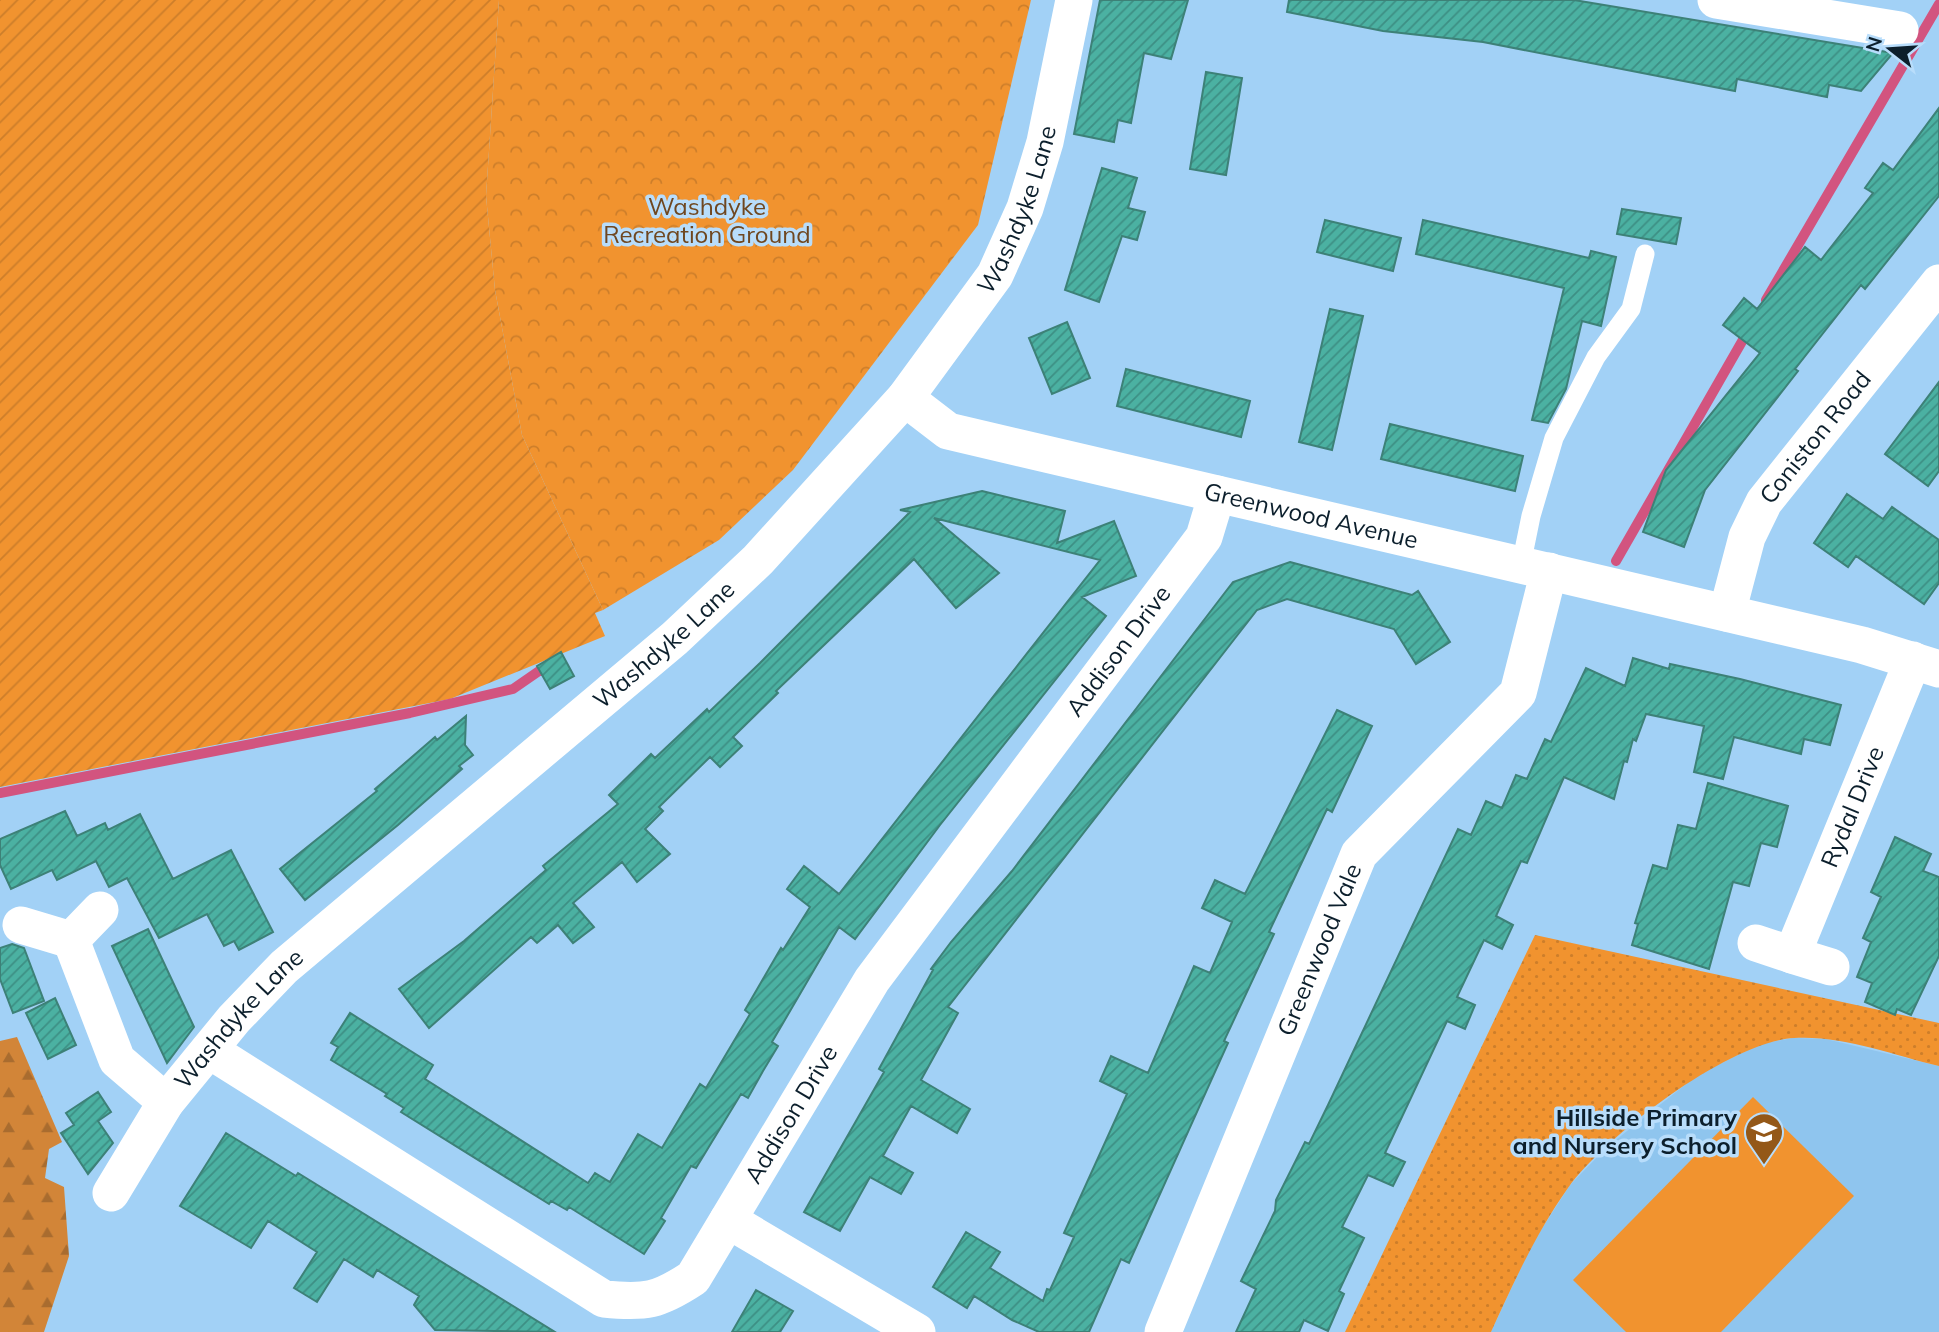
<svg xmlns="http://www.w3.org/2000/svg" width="1939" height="1332" font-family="Mulish,sans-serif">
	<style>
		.built { fill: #8fc5ee }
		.grass { fill: url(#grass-dots) }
		.forest { fill: url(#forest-firs) }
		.park { fill: url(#park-crowns) }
		.garden { fill: url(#garden-furrows) }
		.pitch { fill: #f1932f }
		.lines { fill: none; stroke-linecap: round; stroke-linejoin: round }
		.stream { stroke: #d2547f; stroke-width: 10 }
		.building { fill: url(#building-hatch); stroke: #3d8177; stroke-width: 2 }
		.lane { stroke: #fff; stroke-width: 19 }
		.street { stroke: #fff; stroke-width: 37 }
		.labels { text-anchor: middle; stroke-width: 7; stroke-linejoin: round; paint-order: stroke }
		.park-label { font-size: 24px; fill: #6f4720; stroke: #b8ddfb }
		.street-label { font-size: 24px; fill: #0c1f2c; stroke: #b8ddfb }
		.poi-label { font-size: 24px; font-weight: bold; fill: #0c1f2c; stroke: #b8ddfb; text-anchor: end }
	</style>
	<defs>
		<pattern id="grass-dots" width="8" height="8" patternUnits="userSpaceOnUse" patternTransform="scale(1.75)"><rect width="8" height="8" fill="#f1932f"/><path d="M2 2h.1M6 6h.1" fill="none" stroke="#cd7e2a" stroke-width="1.8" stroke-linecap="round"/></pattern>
		<pattern id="forest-firs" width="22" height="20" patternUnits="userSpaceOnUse" patternTransform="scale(1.75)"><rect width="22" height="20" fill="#d28538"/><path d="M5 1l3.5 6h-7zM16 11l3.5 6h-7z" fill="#a96c2f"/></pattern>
		<pattern id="park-crowns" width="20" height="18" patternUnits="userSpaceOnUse" patternTransform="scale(1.75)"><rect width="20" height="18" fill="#f1932f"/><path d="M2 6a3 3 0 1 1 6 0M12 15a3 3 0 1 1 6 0" fill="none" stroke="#cd7e2a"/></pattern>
		<pattern id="garden-furrows" width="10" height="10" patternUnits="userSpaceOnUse" patternTransform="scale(1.75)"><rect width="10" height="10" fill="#f1932f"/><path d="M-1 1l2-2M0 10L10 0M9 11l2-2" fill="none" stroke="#cd7e2a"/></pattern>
		<pattern id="building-hatch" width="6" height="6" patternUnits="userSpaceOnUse" patternTransform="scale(1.75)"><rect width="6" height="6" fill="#4bb1a2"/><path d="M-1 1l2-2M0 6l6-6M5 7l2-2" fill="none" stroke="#3d8f84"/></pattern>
	</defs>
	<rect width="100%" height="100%" fill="#a2d1f6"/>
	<!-- built -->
	<path class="built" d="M 1793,1038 L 1826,1039 L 1939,1066 L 1939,1332 L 1491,1332 L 1532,1244 L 1570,1185 L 1607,1147 L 1696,1076 L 1760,1044 Z"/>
	<!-- grass -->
	<path class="grass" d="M 1535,935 L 1939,1023 L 1939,1066 C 1893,1055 1842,1035 1794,1038 C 1729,1042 1606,1135 1568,1188 C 1536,1233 1514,1282 1491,1332 L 1345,1332 Z"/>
	<!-- forest -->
	<path class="forest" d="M 17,1037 L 62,1142 L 49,1149 L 45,1178 L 64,1187 L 69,1256 L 44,1332 L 0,1332 L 0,1041 Z"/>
	<!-- park -->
	<path class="park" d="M 499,0 L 1031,0 L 978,225 L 793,470 L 719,540 L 603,610 L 522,435 L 495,290 L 486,196 Z"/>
	<!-- garden -->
	<path class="garden" d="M 0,0 L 499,0 L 486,196 L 495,290 L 522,435 L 603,610 L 595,613 L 605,636 L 450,699 L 0,787 Z"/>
	<!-- pitch -->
	<path class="pitch" d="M 1753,1097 L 1854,1196 L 1721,1332 L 1626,1332 L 1573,1280 Z"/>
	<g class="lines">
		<!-- stream -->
		<path class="stream" d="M 1766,300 L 1939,4
			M 1616,561 L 1748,331
			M 0,793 L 410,713 L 513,689 L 539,671 L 551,671"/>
	</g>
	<!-- building -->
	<path class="building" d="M 1100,0 L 1188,0 L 1171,59 L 1144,53 L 1131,123 L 1118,120 L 1114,142 L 1074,134 Z
		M 1289,0 L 1574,0 L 1893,53 L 1861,91 L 1829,85 L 1827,97 L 1737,79 L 1735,91 L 1483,42 L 1383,31 L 1287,12 Z
		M 1206,72 L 1242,78 L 1226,175 L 1190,169 Z
		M 1939,108 L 1939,196 L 1865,289 L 1861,285 L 1795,369 L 1798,371 L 1705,490 L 1684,547 L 1643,532 L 1666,470 L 1760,353 L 1723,325 L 1744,298 L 1757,309 L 1805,247 L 1821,260 L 1873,193 L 1865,188 L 1883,163 L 1893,170 Z
		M 1102,168 L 1137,178 L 1128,208 L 1145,212 L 1137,240 L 1122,236 L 1099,302 L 1065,290 Z
		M 1622,209 L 1681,218 L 1676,244 L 1617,234 Z
		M 1325,220 L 1401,238 L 1393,271 L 1317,252 Z
		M 1423,220 L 1589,258 L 1591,251 L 1616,257 L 1601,326 L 1582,321 L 1566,389 L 1548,423 L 1532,420 L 1564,288 L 1416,254 Z
		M 1330,309 L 1363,316 L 1332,450 L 1299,442 Z
		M 1067,322 L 1090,378 L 1052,394 L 1029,338 Z
		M 1126,369 L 1250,401 L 1241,437 L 1117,406 Z
		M 1939,382 L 1939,471 L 1928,486 L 1885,454 Z
		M 1390,424 L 1523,456 L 1515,491 L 1381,459 Z
		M 982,491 L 1065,511 L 1057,543 L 1114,521 L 1136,576 L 1082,597 L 1106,616 L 940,825 L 855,939 L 839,927 L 772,1042 L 778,1046 L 763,1071 L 748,1098 L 741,1094 L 696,1168 L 691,1166 L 661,1218 L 665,1221 L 644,1254 L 569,1207 L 567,1210 L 551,1201 L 549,1204 L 401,1112 L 404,1108 L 385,1096 L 387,1094 L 331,1060 L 338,1047 L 331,1043 L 350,1013 L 433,1065 L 425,1079 L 588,1183 L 595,1173 L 610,1182 L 638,1134 L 662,1148 L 700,1084 L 706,1088 L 750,1014 L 745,1010 L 781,948 L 783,950 L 810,907 L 787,889 L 804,866 L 839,894 L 1100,560 L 934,518 L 999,573 L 956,608 L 914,559 L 776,691 L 778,693 L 733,737 L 742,746 L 720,767 L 710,757 L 659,807 L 663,811 L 645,829 L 670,854 L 637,882 L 622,862 L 573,903 L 594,927 L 573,943 L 558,925 L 537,943 L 531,937 L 429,1028 L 399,989 L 464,941 L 546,870 L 543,866 L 618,804 L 609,795 L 651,754 L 655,758 L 707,709 L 709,712 L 760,663 L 910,512 L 900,510 Z
		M 1847,494 L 1883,519 L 1892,507 L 1939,540 L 1939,583 L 1924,604 L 1856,556 L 1848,567 L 1814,543 Z
		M 1290,562 L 1412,595 L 1418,591 L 1450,642 L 1416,664 L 1394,629 L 1287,599 L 1257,610 L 948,1007 L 958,1013 L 921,1080 L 970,1109 L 957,1133 L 911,1106 L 883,1156 L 913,1173 L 901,1194 L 870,1177 L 840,1231 L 804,1212 L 884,1072 L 879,1069 L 933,970 L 931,969 L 951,942 L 1012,871 L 1233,582 Z
		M 561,652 L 574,676 L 550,689 L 537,666 Z
		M 1633,658 L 1669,669 L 1670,664 L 1740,679 L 1841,705 L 1830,745 L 1804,739 L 1801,754 L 1734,737 L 1723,779 L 1694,772 L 1704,726 L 1646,714 L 1636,741 L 1633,739 L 1627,762 L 1624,761 L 1614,799 L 1564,777 L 1527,863 L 1521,861 L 1496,916 L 1513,925 L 1502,949 L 1484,940 L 1457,997 L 1475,1005 L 1465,1029 L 1447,1021 L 1385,1153 L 1405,1162 L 1393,1186 L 1368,1175 L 1342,1227 L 1364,1238 L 1339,1291 L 1344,1294 L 1328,1331 L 1304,1320 L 1299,1332 L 1236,1332 L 1256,1289 L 1241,1281 L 1275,1211 L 1276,1200 L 1305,1142 L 1309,1144 L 1328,1105 L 1458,829 L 1471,835 L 1486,801 L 1502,808 L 1516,775 L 1527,779 L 1545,739 L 1551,742 L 1586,668 L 1625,686 Z
		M 1337,710 L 1372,726 L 1332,812 L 1327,809 L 1269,932 L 1274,934 L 1224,1041 L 1228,1043 L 1129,1263 L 1121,1259 L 1089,1332 L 1039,1332 L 1012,1320 L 974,1296 L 967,1308 L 933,1287 L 966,1232 L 1000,1252 L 990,1268 L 1043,1301 L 1047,1289 L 1050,1290 L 1074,1237 L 1064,1233 L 1127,1094 L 1100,1081 L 1111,1056 L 1148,1073 L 1194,966 L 1210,973 L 1232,922 L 1202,908 L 1215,880 L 1245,894 Z
		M 466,716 L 465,745 L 473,755 L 459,766 L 462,769 L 398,825 L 305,900 L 280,869 L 377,791 L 375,789 L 435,737 L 437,740 Z
		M 1708,783 L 1788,806 L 1777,847 L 1761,843 L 1749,886 L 1733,882 L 1709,969 L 1632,945 L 1638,924 L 1635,923 L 1653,865 L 1667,869 L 1678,825 L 1696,829 Z
		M 65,811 L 77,836 L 105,823 L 108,830 L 140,814 L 173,879 L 231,850 L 273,932 L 239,950 L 234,941 L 224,946 L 207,914 L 159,938 L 127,878 L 109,887 L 96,861 L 57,880 L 52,870 L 11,889 L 0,865 L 0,839 Z
		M 1895,837 L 1931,854 L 1923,871 L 1939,877 L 1939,956 L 1911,1015 L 1897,1009 L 1895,1015 L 1865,1002 L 1872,983 L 1857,977 L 1871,942 L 1863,938 L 1881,897 L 1871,892 Z
		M 148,929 L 194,1027 L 167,1063 L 112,946 Z
		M 12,944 L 24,948 L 44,1001 L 13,1013 L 0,979 L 0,948 Z
		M 55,998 L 76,1045 L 48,1059 L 26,1013 Z
		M 98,1092 L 111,1112 L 98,1121 L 113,1143 L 88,1174 L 61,1133 L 74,1125 L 66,1113 Z
		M 226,1133 L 296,1176 L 298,1173 L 555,1332 L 435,1330 L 414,1305 L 419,1296 L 377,1270 L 373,1277 L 344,1259 L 317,1302 L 294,1288 L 317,1252 L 268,1221 L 251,1248 L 180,1206 Z
		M 756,1290 L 793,1311 L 780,1332 L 732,1332 Z"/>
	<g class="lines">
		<!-- lane -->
		<path class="lane" d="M 1521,565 L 1531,516 L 1554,438 L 1596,357 L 1631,309 L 1645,254"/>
		<!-- street -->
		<g class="street">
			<path d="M 1716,0 L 1900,30"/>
			<path id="s1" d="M 905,398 L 948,431 L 1862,645 L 1939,669"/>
			<path id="s2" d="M 1727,613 L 1747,537 L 1764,502 L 1939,283"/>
			<path d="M 21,925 L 71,940 L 100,910"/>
			<path d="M 71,940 L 117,1060 L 166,1102"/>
			<path id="s3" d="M 1756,943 L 1792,955 L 1913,660"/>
			<path d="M 1792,955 L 1831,967"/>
			<path id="s4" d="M 209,1050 L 604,1299 C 646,1303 658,1301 693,1278 L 872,980 L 1204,537 L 1217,494"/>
			<path id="s5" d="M 111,1193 L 166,1102 L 234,1019 L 284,967 L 675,638 L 758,560 L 905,398 L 995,275 L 1025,208 L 1045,142 L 1074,0"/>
			<path d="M 728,1220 L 917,1332"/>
			<path id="s6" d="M 1163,1332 L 1359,854 L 1518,693 L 1549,571"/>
		</g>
	</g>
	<!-- icons -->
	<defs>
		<symbol id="school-pin" viewBox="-11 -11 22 30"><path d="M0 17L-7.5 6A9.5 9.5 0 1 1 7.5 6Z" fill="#945818" stroke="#b8ddfb"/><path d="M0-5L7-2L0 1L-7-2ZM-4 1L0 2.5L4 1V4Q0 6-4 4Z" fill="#fff"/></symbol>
	</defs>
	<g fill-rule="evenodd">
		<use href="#school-pin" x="1742" y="1110" width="44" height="60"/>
	</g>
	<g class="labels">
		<!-- park labels -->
		<g class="park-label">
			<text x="707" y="215">Washdyke<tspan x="707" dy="28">Recreation Ground</tspan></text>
		</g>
		<!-- street labels -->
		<g class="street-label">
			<text dy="8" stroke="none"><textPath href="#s5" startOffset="1351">Washdyke Lane</textPath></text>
			<text dy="8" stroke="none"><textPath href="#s2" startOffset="200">Coniston Road</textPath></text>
			<text dy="8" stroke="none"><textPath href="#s1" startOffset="427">Greenwood Avenue</textPath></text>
			<text dy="8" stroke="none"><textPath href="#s5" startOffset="784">Washdyke Lane</textPath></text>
			<text dy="8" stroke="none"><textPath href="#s4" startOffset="1320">Addison Drive</textPath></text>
			<text dy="8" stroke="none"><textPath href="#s3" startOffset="198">Rydal Drive</textPath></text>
			<text dy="8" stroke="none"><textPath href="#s6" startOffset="413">Greenwood Vale</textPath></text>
			<text dy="8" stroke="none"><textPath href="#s5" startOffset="217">Washdyke Lane</textPath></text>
			<text dy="8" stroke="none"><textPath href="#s4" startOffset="752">Addison Drive</textPath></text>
		</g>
		<!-- poi labels -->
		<g class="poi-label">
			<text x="1737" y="1126">Hillside Primary<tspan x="1737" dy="28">and Nursery School</tspan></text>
		</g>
	</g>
	<!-- north arrow -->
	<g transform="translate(1890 49) rotate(287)" stroke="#b8ddfb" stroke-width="5" paint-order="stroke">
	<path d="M0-5L12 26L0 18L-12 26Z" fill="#0c1f2c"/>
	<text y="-10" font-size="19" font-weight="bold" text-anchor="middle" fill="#0c1f2c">N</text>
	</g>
</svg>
